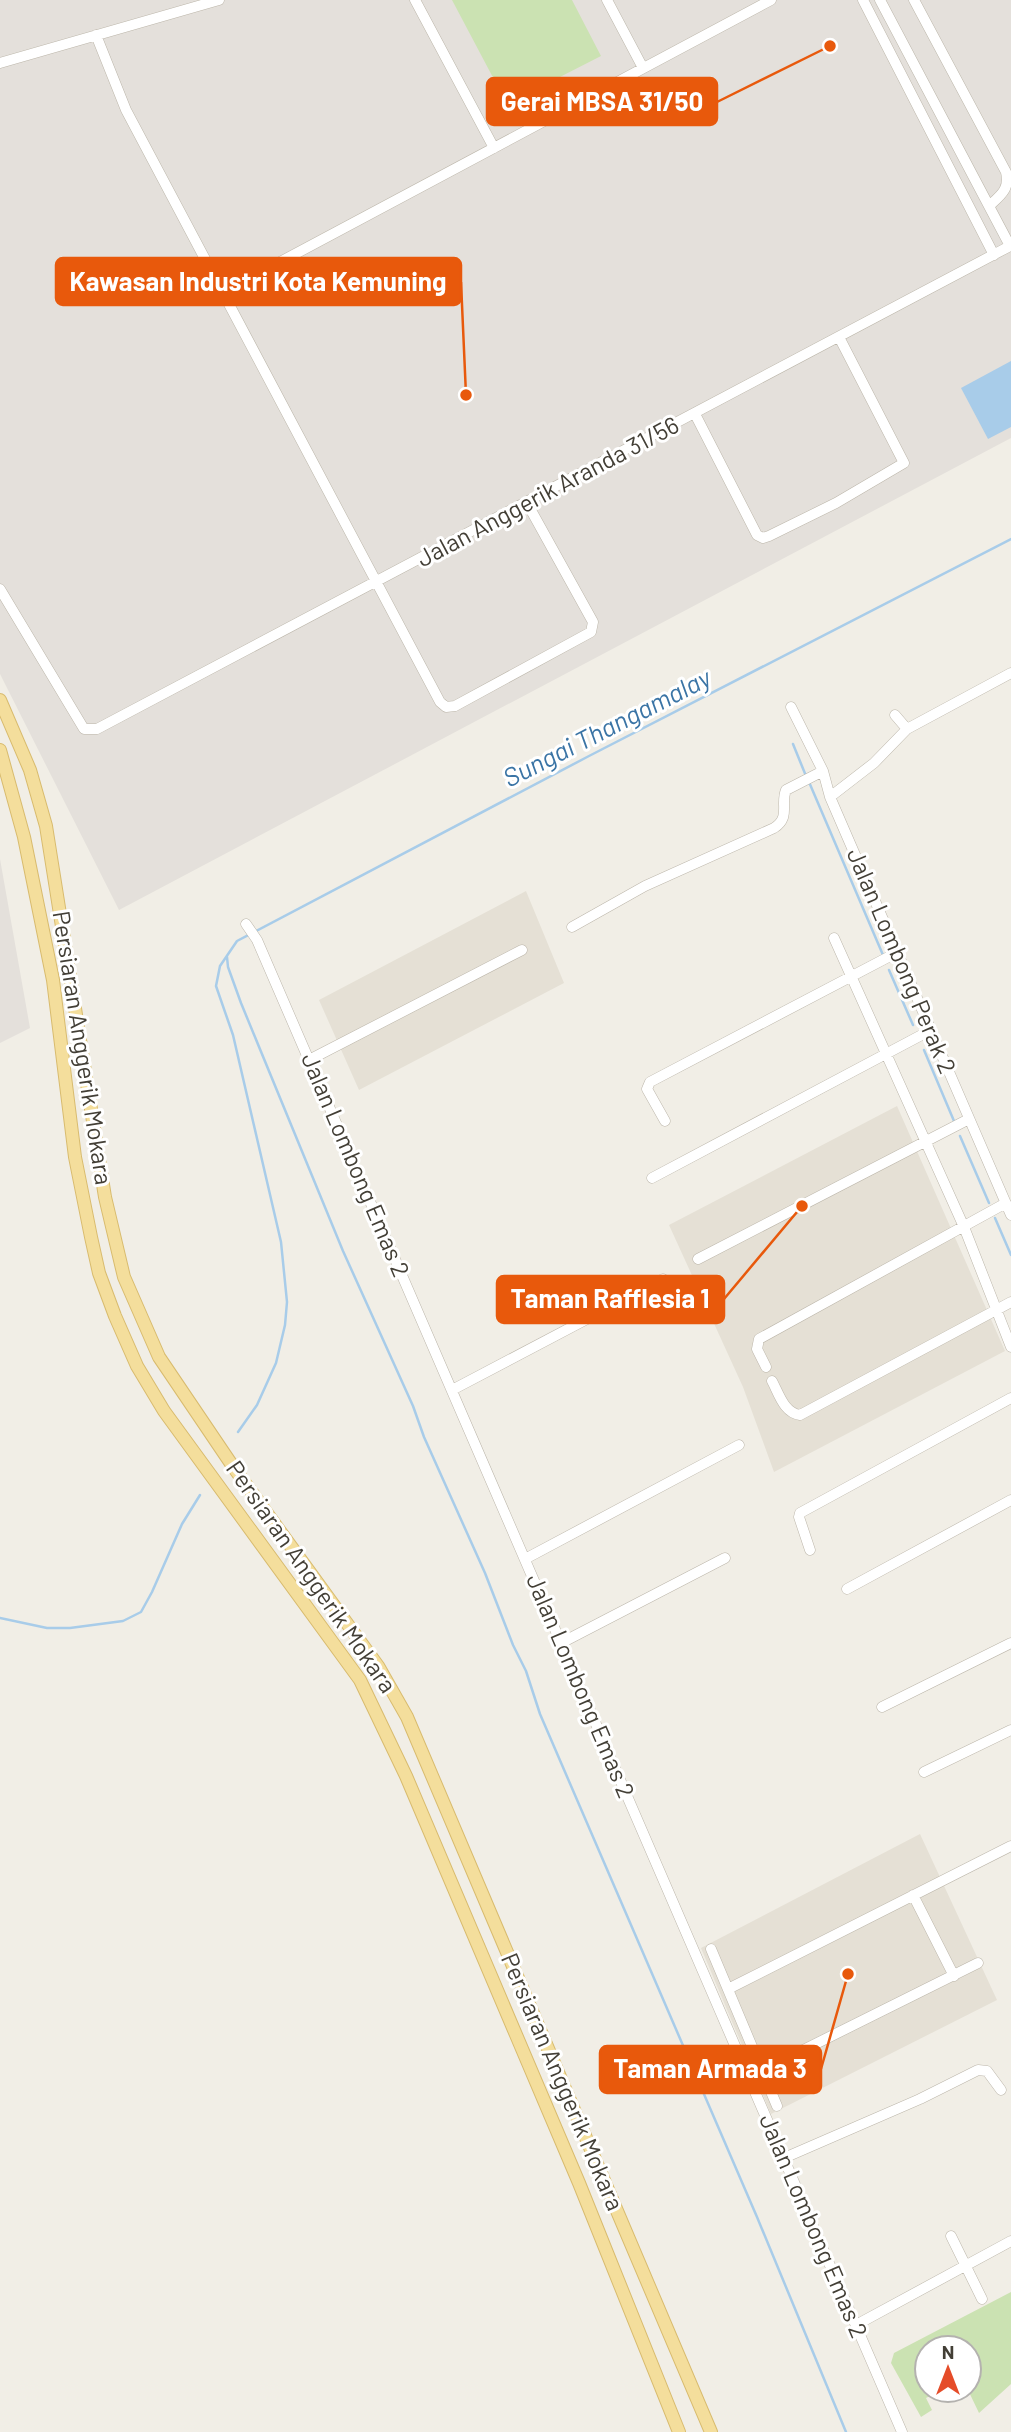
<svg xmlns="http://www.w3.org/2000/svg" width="1011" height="2432" font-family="Barlow,sans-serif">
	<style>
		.residential { fill: #e5e0d5 }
		.industrial { fill: #e4e0db }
		.green { fill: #cbe2b2 }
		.water { fill: #a8cce9 }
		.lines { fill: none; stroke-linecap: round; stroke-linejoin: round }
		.stream { stroke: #a8cce9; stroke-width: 2.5 }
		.minor-casing { stroke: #bcb6aa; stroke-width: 11 }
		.major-casing { stroke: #d8bb6e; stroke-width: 14 }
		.minor { stroke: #fff; stroke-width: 10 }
		.major { stroke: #f4de9c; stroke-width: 12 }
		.labels { text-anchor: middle; stroke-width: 6; stroke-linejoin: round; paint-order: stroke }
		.street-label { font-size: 24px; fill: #433f36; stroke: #fff }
		.water-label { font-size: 26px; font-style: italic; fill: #3a74a5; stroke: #fff }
		.leader { fill: none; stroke: #e8590c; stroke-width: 2.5 }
		.callout-dot { fill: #e8590c; stroke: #fff; stroke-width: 2.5 }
		.callout { fill: #e8590c; stroke: #e8590c; stroke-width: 2.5 }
		.callout-label { font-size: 26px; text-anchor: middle; font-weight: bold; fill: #fff }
	</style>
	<rect width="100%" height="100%" fill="#f1eee6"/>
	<!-- residential -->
	<path class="residential" d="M 526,891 L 564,983 L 359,1090 L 319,1000 Z
		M 897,1106 L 1005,1351 L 774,1472 L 743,1387 L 669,1225 Z
		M 920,1834 L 997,2000 L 771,2114 L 701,1948 Z"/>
	<!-- industrial -->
	<path class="industrial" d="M 0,0 L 1011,0 L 1011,438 L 119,910 L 0,674 Z
		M 0,859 L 30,1028 L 0,1043 Z"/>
	<!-- green -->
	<path class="green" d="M 452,0 L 572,0 L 601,56 L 507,104 Z
		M 1011,2292 L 1011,2384 L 979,2413 L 968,2390 L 969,2348 L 927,2348 L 927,2390 L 942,2390 L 926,2398 L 932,2410 L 921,2417 L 891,2363 L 894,2353 Z"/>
	<!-- water -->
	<path class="water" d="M 1011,361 L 1011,427 L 988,439 L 961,388 Z"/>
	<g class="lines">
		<!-- stream -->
		<path class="stream" d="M 793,744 L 806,776
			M 809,782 L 883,955
			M 227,957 L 228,967 L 241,1003 L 343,1251 L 413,1406 L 424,1437 L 485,1573 L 513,1645 L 526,1671 L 540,1714 L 757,2217 L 846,2432
			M 889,970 L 913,1025
			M 924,1050 L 954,1121
			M 960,1136 L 989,1203
			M 995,1218 L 1011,1255
			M 238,1432 L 257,1405 L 276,1363 L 285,1325 L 287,1302 L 281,1242 L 233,1035 L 216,986 L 220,966 L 237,941 L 589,756 L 1011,539
			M 0,1618 L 47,1628 L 70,1628 L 123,1621 L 141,1612 L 152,1592 L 182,1524 L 200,1495"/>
		<defs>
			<path id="minor" d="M 415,0 L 494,148
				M 607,0 L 643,68
				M 863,0 L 994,255
				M 914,0 L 1006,172 C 1010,189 1001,195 989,206
				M 96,35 L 126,110 L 440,702 L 446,707 L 455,706 L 591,632 L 593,622 L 527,503
				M 0,63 L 219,0
				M 222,293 L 771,0
				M 695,414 L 757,535 L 763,538 L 769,536 L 836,503 L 904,463 L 839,337
				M 0,589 L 84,729 L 97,729 L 1010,246 L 880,0
				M 791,707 L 823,771 L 830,797 L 1011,1215
				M 907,729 L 1011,673
				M 830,797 L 874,763 L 907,729 L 895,715
				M 246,924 L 257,940 L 902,2432
				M 572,927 L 645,886 L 774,828 C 791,817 780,804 786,790 L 823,771
				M 834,938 L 964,1227 L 1011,1347
				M 309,1060 L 522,950
				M 665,1121 L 647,1089 L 650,1082 L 896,953
				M 652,1178 L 931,1030
				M 698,1259 L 969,1119
				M 766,1367 L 757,1349 L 759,1339 L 1006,1203
				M 772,1381 C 779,1394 784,1413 800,1415 L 1011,1302
				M 452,1390 L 663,1279
				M 810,1550 L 799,1517 L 800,1513 L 1011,1398
				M 525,1559 L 739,1445
				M 847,1589 L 1011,1500
				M 561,1643 L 725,1558
				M 882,1707 L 1011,1643
				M 924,1772 L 1011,1730
				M 913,1895 L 954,1976
				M 711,1949 L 777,2106
				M 728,1989 L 1011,1846
				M 749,2077 L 978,1963
				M 784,2158 L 920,2099 L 978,2070 L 987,2071 L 1001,2090
				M 951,2236 L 982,2299
				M 856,2325 L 1011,2241"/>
			<path id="major" d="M 0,700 L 30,770 L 46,826 L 105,1197 L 124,1277 L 159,1357 L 234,1468 L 378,1666 L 407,1717 L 711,2432
				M 0,750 L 24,837 L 53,980 L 75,1157 L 91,1237 L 99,1273 L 115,1316 L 137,1366 L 164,1411 L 360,1680 L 406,1776 L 579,2183 L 679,2432"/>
		</defs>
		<!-- minor casing -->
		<use href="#minor" class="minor-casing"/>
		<!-- major casing -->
		<use href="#major" class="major-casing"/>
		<!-- minor -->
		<use href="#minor" class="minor"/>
		<!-- major -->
		<use href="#major" class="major"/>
	</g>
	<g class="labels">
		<!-- street labels -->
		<g class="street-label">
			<text transform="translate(548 492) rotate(-28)" y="8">Jalan Anggerik Aranda 31/56</text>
			<text transform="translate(901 961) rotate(67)" y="8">Jalan Lombong Perak 2</text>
			<text transform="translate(82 1048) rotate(81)" y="8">Persiaran Anggerik Mokara</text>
			<text transform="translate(355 1165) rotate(67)" y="8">Jalan Lombong Emas 2</text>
			<text transform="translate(311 1577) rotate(55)" y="8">Persiaran Anggerik Mokara</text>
			<text transform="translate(580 1686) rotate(67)" y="8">Jalan Lombong Emas 2</text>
			<text transform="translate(562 2082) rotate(67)" y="8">Persiaran Anggerik Mokara</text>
			<text transform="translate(813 2226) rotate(67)" y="8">Jalan Lombong Emas 2</text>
		</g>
		<!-- water labels -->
		<g class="water-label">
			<text transform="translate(607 728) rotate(-27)" y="9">Sungai Thangamalay</text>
		</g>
	</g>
	<!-- callouts -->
	<path class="leader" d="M830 46L717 102M466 395L461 282M802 1206L724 1299M848 1974L821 2069"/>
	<g class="callout-dot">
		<circle cx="830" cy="46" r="7"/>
		<circle cx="466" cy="395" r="7"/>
		<circle cx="802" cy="1206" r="7"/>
		<circle cx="848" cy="1974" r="7"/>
	</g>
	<g class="callout">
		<rect x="487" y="78" width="230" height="47" rx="7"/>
		<rect x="56" y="258" width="405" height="47" rx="7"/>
		<rect x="497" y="1276" width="227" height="47" rx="7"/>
		<rect x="600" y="2046" width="221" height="47" rx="7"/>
	</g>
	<g class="callout-label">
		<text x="602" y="111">Gerai MBSA 31/50</text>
		<text x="258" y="291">Kawasan Industri Kota Kemuning</text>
		<text x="610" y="1308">Taman Rafflesia 1</text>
		<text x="710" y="2078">Taman Armada 3</text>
	</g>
	<!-- north arrow -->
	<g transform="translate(948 2369)"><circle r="33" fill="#ffffff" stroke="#b4b2af" stroke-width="2"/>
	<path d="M0-5L12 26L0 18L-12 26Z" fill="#e54c29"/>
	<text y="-10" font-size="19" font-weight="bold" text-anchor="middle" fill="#433f36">N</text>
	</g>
</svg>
